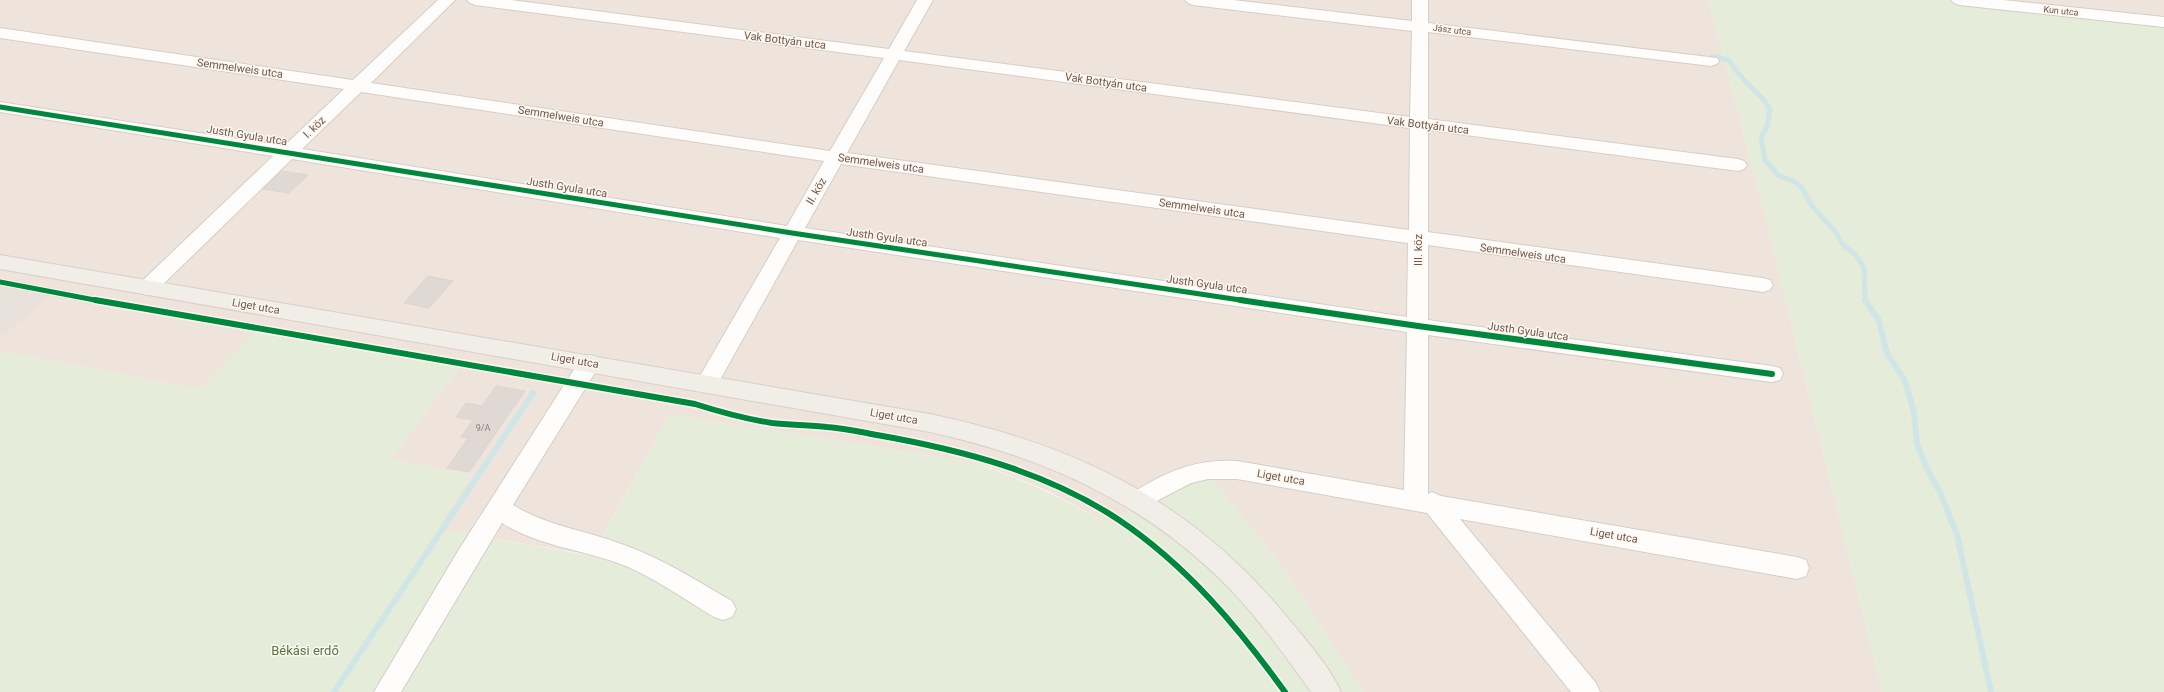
<svg xmlns="http://www.w3.org/2000/svg" width="2164" height="692" font-family="Roboto,sans-serif">
	<style>
		.residential { fill: #eee4db }
		.industrial { fill: #e8e1dc }
		.green { fill: #e5ecd9 }
		.lines { fill: none; stroke-linecap: round; stroke-linejoin: round }
		.stream-far1 { stroke: #d0e5e5; stroke-width: 5 }
		.stream { stroke: #d0e5e5; stroke-width: 6 }
		.building { fill: #dfd8d3; stroke: #ded5d0 }
		.minor-casing { stroke: #d4cec8; stroke-width: 2 }
		.major-casing { stroke: #d7cfcb; stroke-width: 2 }
		.minor { fill: #fefdfc; fill-rule: evenodd }
		.major { fill: #f1ede7; fill-rule: evenodd }
		.cycleway-far1-casing { stroke: #fdf7ef; stroke-width: 7 }
		.cycleway-casing { stroke: #fdf7ef; stroke-width: 9 }
		.cycleway-far1 { stroke: #00873e; stroke-width: 5 }
		.cycleway { stroke: #00873e; stroke-width: 6 }
		.labels { text-anchor: middle; stroke-width: 3; stroke-linejoin: round; paint-order: stroke }
		.far-street-label { font-size: 9px; fill: #72594f; stroke: #fdf7ef }
		.number-label { font-size: 9px; fill: #907c73 }
		.street-label { font-size: 11px; fill: #72594f; stroke: #fdf7ef }
		.near-park-label { font-size: 13px; fill: #597748; stroke: #fdf7ef }
	</style>
	<rect width="100%" height="100%" fill="#f6f2ed"/>
	<!-- residential -->
	<path class="residential" d="M 0,0 L 1708,0 L 1759,193 L 1882,692 L 1363,692 L 1281,564 L 1198,462 L 1137,500 L 1114,526 L 1046,490 L 993,468 L 970,462 L 670,414 L 592,555 L 437,529 L 471,475 L 391,459 L 461,366 L 256,330 L 201,389 L 0,351 L 0,339 L 50,293 L 0,284 Z
		M 1947,0 L 2164,0 L 2164,23 Z"/>
	<!-- industrial -->
	<path class="industrial" d="M 0,284 L 51,293 L 0,339 Z"/>
	<!-- green -->
	<path class="green" d="M 1708,0 L 1947,0 L 2164,23 L 2164,692 L 1882,692 L 1759,193 Z
		M 256,330 L 461,366 L 391,459 L 471,475 L 437,529 L 592,556 L 670,414 L 970,462 C 1021,477 1067,502 1114,526 L 1137,500 L 1198,462 L 1281,564 L 1363,692 L 0,692 L 0,351 L 201,389 Z"/>
	<g class="lines">
		<!-- stream-far1 -->
		<path class="stream-far1" d="M 1713,56 L 1729,60 C 1739,80 1759,90 1770,109 L 1767,127 L 1761,137 L 1765,160 L 1778,175 L 1795,182 L 1802,188 L 1812,206 L 1834,230 L 1843,245 L 1856,255 L 1864,268 L 1865,301"/>
		<!-- stream -->
		<path class="stream" d="M 1865,300 L 1879,321 L 1887,353 L 1905,381 L 1914,412 L 1917,443 L 1926,467 L 1940,492 L 1957,535 L 1991,692
			M 334,692 L 533,393"/>
	</g>
	<!-- building -->
	<path class="building" d="M 282,171 L 308,175 L 289,193 L 263,189 Z
		M 428,276 L 453,281 L 429,308 L 404,303 Z
		M 496,386 L 525,391 L 469,472 L 447,468 L 468,438 L 461,437 L 473,420 L 456,417 L 466,403 L 482,406 Z"/>
	<g class="lines">
		<defs>
			<path id="minor" d="M 438,0 L 455,0 L 371,83 L 830,151 L 884,58 L 475,5 L 470,3 L 467,0 L 511,0 L 889,49 L 917,0 L 933,0 L 904,51 L 1410,117 L 1412,31 L 1193,5 L 1188,3 L 1185,0 L 1233,0 L 1412,21 L 1412,0 L 1428,0 L 1428,23 L 1717,58 L 1719,61 L 1717,64 L 1711,66 L 1428,32 L 1428,119 L 1738,159 L 1744,161 L 1747,165 L 1744,169 L 1738,171 L 1428,130 L 1428,232 L 1763,278 L 1770,280 L 1773,285 L 1770,290 L 1763,292 L 1428,245 L 1428,320 L 1772,366 L 1780,368 L 1783,374 L 1780,380 L 1772,382 L 1428,335 L 1428,494 L 1432,492 L 1441,496 L 1797,557 L 1806,560 L 1809,568 L 1806,576 L 1797,579 L 1460,519 L 1596,683 L 1600,692 L 1571,692 L 1427,513 L 1237,479 L 1208,479 L 1191,483 L 1138,511 L 1130,508 L 1126,501 C 1131,492 1139,489 1147,484 C 1176,467 1204,459 1237,461 L 1404,490 L 1407,332 L 798,240 L 715,389 L 707,391 L 699,389 L 696,383 L 780,238 L 292,159 L 154,293 L 147,295 L 140,293 L 137,288 L 140,283 L 273,156 L 0,112 L 0,102 L 284,146 L 344,89 L 0,38 L 0,28 L 353,80 ZM 899,60 L 1410,128 L 1409,230 L 847,153 ZM 361,92 L 824,161 L 787,226 L 302,149 ZM 841,164 L 1408,243 L 1407,317 L 805,228 Z
				M 1951,0 L 2003,0 L 2164,17 L 2164,27 L 1959,5 L 1954,3 Z
				M 590,355 L 598,357 L 601,363 L 513,505 C 549,527 586,530 624,545 C 663,559 697,581 732,601 L 736,609 L 732,617 L 723,620 L 714,617 C 682,598 650,574 615,562 C 577,549 537,545 502,523 L 401,692 L 374,692 L 458,551 L 582,357 Z"/>
			<path id="major" d="M 0,255 L 930,414 C 1078,445 1196,503 1292,623 C 1309,644 1330,667 1341,692 L 1311,692 C 1283,652 1253,611 1218,577 C 1136,498 1039,456 930,432 L 0,269 Z"/>
		</defs>
		<!-- minor casing -->
		<use href="#minor" class="minor-casing"/>
		<!-- major casing -->
		<use href="#major" class="major-casing"/>
		<!-- minor -->
		<use href="#minor" class="minor"/>
		<!-- major -->
		<use href="#major" class="major"/>
		<defs>
			<path id="cycleway-far1" d="M 0,107 L 792,233 L 1247,301
				M 0,282 L 100,301"/>
			<path id="cycleway" d="M 95,300 L 695,404 C 720,412 746,419 772,423 C 790,425 808,425 827,427 C 844,428 861,432 877,435 C 962,450 1047,472 1119,520 C 1186,565 1238,627 1285,692
				M 1240,300 L 1418,326 L 1772,374"/>
		</defs>
		<!-- cycleway-far1 casing -->
		<use href="#cycleway-far1" class="cycleway-far1-casing"/>
		<!-- cycleway casing -->
		<use href="#cycleway" class="cycleway-casing"/>
		<!-- cycleway-far1 -->
		<use href="#cycleway-far1" class="cycleway-far1"/>
		<!-- cycleway -->
		<use href="#cycleway" class="cycleway"/>
	</g>
	<g class="labels">
		<!-- far-street labels -->
		<g class="far-street-label">
			<text transform="translate(2061 11) rotate(6)" y="3">Kun utca</text>
			<text transform="translate(1452 30) rotate(7)" y="3">Jász utca</text>
		</g>
		<!-- number labels -->
		<g class="number-label">
			<text x="483" y="431">9/A</text>
		</g>
		<!-- street labels -->
		<g class="street-label">
			<text transform="translate(785 40) rotate(7)" y="4">Vak Bottyán utca</text>
			<text transform="translate(240 68) rotate(8)" y="4">Semmelweis utca</text>
			<text transform="translate(1106 82) rotate(8)" y="4">Vak Bottyán utca</text>
			<text transform="translate(561 116) rotate(9)" y="4">Semmelweis utca</text>
			<text transform="translate(1428 125) rotate(7)" y="4">Vak Bottyán utca</text>
			<text transform="translate(314 127) rotate(-44)" y="4">I. köz</text>
			<text transform="translate(247 135) rotate(9)" y="4">Justh Gyula utca</text>
			<text transform="translate(881 163) rotate(8)" y="4">Semmelweis utca</text>
			<text transform="translate(567 187) rotate(9)" y="4">Justh Gyula utca</text>
			<text transform="translate(816 191) rotate(-60)" y="4">II. köz</text>
			<text transform="translate(1202 208) rotate(8)" y="4">Semmelweis utca</text>
			<text transform="translate(887 237) rotate(8)" y="4">Justh Gyula utca</text>
			<text transform="translate(1418 250) rotate(-90)" y="4">III. köz</text>
			<text transform="translate(1523 253) rotate(8)" y="4">Semmelweis utca</text>
			<text transform="translate(1207 284) rotate(8)" y="4">Justh Gyula utca</text>
			<text transform="translate(256 306) rotate(10)" y="4">Liget utca</text>
			<text transform="translate(1528 331) rotate(8)" y="4">Justh Gyula utca</text>
			<text transform="translate(575 360) rotate(10)" y="4">Liget utca</text>
			<text transform="translate(894 416) rotate(10)" y="4">Liget utca</text>
			<text transform="translate(1281 477) rotate(10)" y="4">Liget utca</text>
			<text transform="translate(1614 535) rotate(10)" y="4">Liget utca</text>
		</g>
		<!-- near-park labels -->
		<g class="near-park-label">
			<text x="305" y="655">Békási erdő</text>
		</g>
	</g>
</svg>
